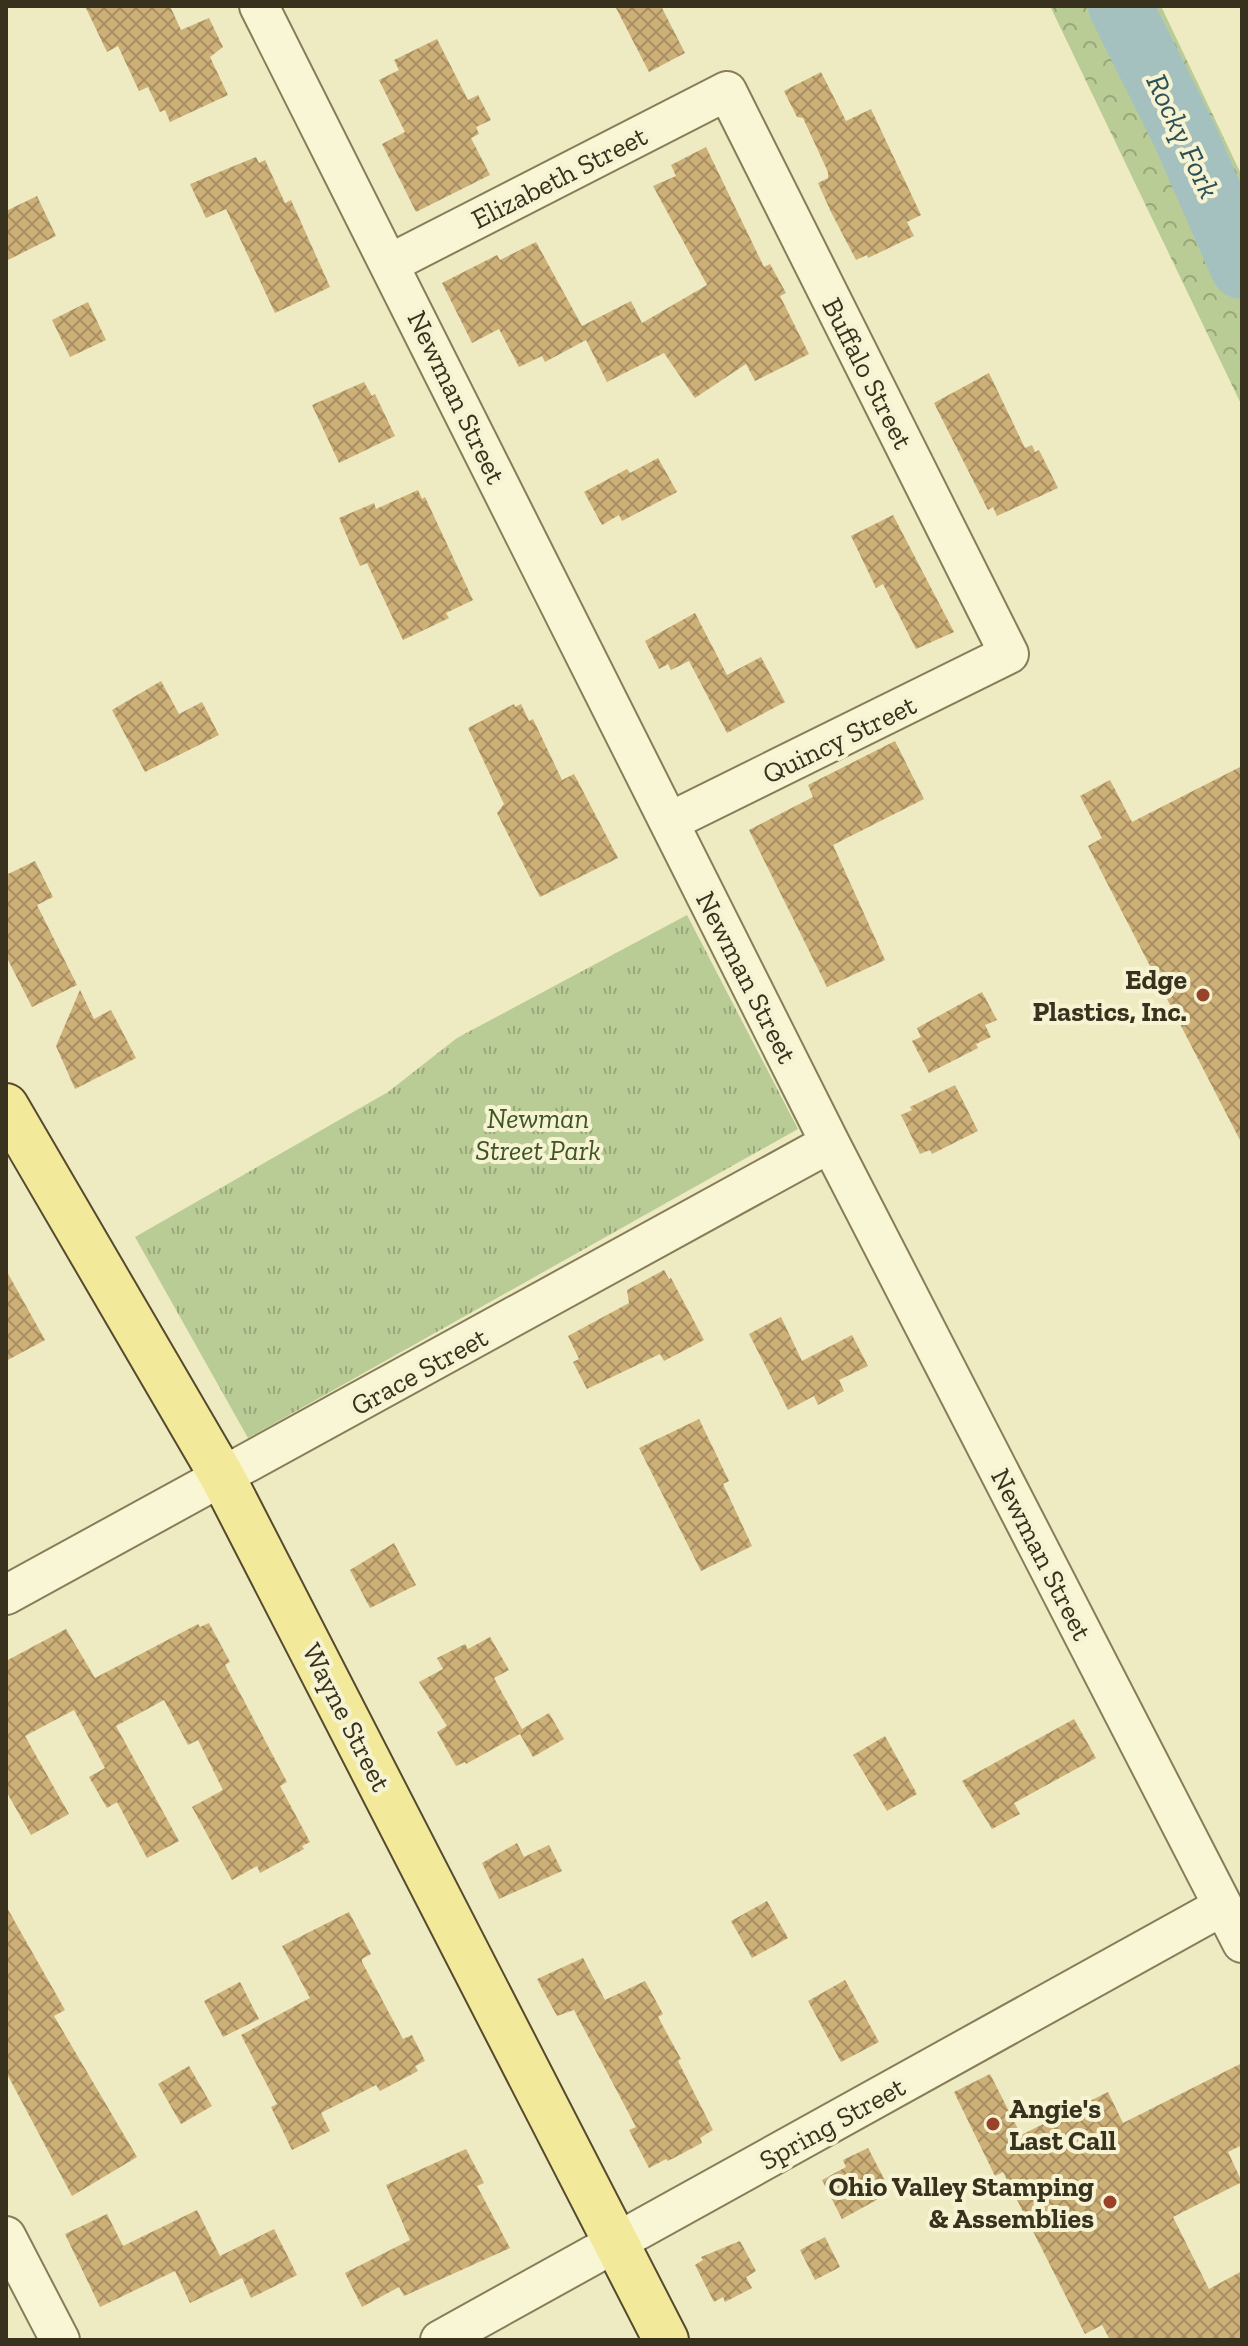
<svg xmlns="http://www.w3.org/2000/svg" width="1248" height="2346" font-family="'Zilla Slab',serif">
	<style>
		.forest { fill: url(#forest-crowns) }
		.park { fill: url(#park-tufts) }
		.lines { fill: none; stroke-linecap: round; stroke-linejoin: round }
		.river { stroke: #a5c1bf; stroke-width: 64 }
		.building { fill: url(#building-cross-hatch) }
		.minor-casing { stroke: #887d59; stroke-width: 42 }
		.major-casing { stroke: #564a2e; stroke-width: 48 }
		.minor { stroke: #f9f6d6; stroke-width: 38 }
		.major { stroke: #f2ea9a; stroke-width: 44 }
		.poi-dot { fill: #984229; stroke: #f6f3d2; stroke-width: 3 }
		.labels { text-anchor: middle; stroke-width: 8; stroke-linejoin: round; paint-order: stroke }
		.street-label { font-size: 28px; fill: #38311e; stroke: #f6f3d2 }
		.poi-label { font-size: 28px; font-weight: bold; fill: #38311e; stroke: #f6f3d2; text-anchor: end }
		.park-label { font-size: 28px; font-style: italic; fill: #3d5524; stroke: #f6f3d2 }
		.water-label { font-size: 30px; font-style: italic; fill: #2d5158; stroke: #f6f3d2 }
	</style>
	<defs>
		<pattern id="forest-crowns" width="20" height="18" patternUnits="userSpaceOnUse" patternTransform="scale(2)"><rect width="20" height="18" fill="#bacc96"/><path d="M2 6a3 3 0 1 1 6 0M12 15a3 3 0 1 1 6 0" fill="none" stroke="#98a67a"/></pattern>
		<pattern id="park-tufts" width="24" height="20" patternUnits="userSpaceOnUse" patternTransform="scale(2)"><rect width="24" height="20" fill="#bacc96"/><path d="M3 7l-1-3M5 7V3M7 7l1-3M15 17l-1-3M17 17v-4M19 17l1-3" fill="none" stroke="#98a67a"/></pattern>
		<pattern id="building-cross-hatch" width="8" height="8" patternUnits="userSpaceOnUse" patternTransform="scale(2)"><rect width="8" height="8" fill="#cdaf78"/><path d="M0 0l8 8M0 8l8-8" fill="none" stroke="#a78f62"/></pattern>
	</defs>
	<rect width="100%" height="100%" fill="#eeebc3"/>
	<!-- forest -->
	<path class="forest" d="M 1050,6 L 1161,6 L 1242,176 L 1242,406 Z"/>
	<!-- park -->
	<path class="park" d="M 687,915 L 798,1129 L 248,1438 L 135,1237 L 388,1092 L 457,1038 Z"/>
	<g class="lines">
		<!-- river -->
		<path class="river" d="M 1120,6 L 1184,134 L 1242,267"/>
	</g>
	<!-- building -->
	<path class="building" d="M 85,6 L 170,6 L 181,30 L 209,18 L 223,47 L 210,57 L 228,95 L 170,122 L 165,110 L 160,112 L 148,87 L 139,91 L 118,46 L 107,52 Z
		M 615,6 L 661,6 L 685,53 L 649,72 Z
		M 437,39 L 468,100 L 478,95 L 491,120 L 476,127 L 479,134 L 471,138 L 490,175 L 416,212 L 382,144 L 405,132 L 379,80 L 399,70 L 394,60 Z
		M 821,72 L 846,121 L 871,109 L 921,215 L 907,222 L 914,236 L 868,258 L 867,255 L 856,260 L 831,212 L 818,183 L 828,178 L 828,172 L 803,118 L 797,117 L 784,91 Z
		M 706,147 L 764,267 L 770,264 L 786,293 L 780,296 L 809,354 L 755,381 L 746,364 L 695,398 L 664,353 L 607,382 L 586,340 L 545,362 L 542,356 L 519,367 L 499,329 L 472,343 L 442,283 L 497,255 L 500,260 L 536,242 L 582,326 L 631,301 L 642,323 L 707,285 L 653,186 L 676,176 L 671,165 Z
		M 256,157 L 259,163 L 265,160 L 285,203 L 291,200 L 330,287 L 275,313 L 226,209 L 206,218 L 190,184 Z
		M 37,196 L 56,236 L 6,261 L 6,211 Z
		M 88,302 L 106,340 L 70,357 L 52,320 Z
		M 989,373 L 1025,448 L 1032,445 L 1035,452 L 1039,450 L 1058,488 L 997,516 L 993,507 L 988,510 L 934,403 Z
		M 364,382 L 372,396 L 375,394 L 395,436 L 339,463 L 312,405 Z
		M 658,458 L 677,492 L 622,521 L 619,515 L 602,525 L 584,492 L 627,469 L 630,473 Z
		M 418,490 L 422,499 L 425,497 L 473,600 L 446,613 L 449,618 L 403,640 L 367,563 L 360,566 L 339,518 L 374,503 L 376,509 Z
		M 893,515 L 954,632 L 916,649 L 883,584 L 876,588 L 851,536 Z
		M 695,613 L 727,675 L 761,657 L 785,702 L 727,733 L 689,661 L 671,670 L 668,664 L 659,669 L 645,641 Z
		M 161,681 L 179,714 L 202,702 L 219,735 L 145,772 L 112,710 Z
		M 514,704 L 515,707 L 521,704 L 529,721 L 533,719 L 562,780 L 574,774 L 618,858 L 540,897 L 497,813 L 504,804 L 468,728 Z
		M 895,741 L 924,799 L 833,845 L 885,960 L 827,987 L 749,830 L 813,797 L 808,785 Z
		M 1242,766 L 1242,1144 L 1088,846 L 1102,838 L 1080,796 L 1110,780 L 1132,822 Z
		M 35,861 L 53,897 L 37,905 L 77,985 L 32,1007 L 6,956 L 6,875 Z
		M 80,990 L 94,1019 L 111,1010 L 136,1058 L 75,1089 L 56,1046 Z
		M 982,992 L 997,1020 L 985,1025 L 991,1037 L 976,1044 L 978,1048 L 929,1073 L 912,1041 L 921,1037 L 917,1028 Z
		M 955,1085 L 978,1131 L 932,1154 L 930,1150 L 920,1154 L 901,1115 L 912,1110 L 910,1107 Z
		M 6,1270 L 45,1340 L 6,1361 Z
		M 664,1270 L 669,1279 L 671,1278 L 704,1340 L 664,1361 L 660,1354 L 587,1389 L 573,1362 L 579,1359 L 568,1336 L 629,1303 L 627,1290 Z
		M 781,1317 L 802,1361 L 852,1335 L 868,1366 L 839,1380 L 844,1391 L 818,1405 L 814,1396 L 788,1410 L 749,1334 Z
		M 699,1419 L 729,1481 L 723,1484 L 752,1546 L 701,1571 L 639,1448 Z
		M 394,1543 L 416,1585 L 370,1608 L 350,1570 Z
		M 209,1623 L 230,1662 L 225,1665 L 287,1782 L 280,1786 L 310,1842 L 302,1846 L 304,1849 L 260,1873 L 257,1866 L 232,1880 L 192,1807 L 223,1790 L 198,1740 L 188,1745 L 164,1700 L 116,1726 L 179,1841 L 147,1858 L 117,1802 L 107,1808 L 89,1777 L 105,1768 L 74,1710 L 25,1736 L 69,1814 L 31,1835 L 6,1791 L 6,1661 L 66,1629 L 95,1678 L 198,1624 L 200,1627 Z
		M 490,1637 L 509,1670 L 494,1678 L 522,1729 L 549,1713 L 564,1739 L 533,1757 L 520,1734 L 466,1764 L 465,1762 L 456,1766 L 437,1732 L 447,1726 L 419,1682 L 443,1669 L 437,1658 L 465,1644 L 468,1649 Z
		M 1074,1719 L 1096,1758 L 1014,1803 L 1020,1814 L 992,1829 L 962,1781 Z
		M 885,1736 L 917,1794 L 887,1811 L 853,1755 Z
		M 517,1843 L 524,1857 L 549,1845 L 562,1871 L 499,1899 L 482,1863 Z
		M 767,1901 L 788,1938 L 752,1958 L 731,1921 Z
		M 6,1906 L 65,2010 L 54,2016 L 137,2157 L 72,2196 L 6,2072 Z
		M 349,1912 L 371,1954 L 362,1959 L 362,1962 L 403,2039 L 412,2035 L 425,2061 L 415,2066 L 418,2071 L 380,2091 L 376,2085 L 321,2113 L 330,2131 L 292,2150 L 271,2107 L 277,2104 L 241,2035 L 310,1998 L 282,1946 Z
		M 583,1958 L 605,2000 L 645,1981 L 663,2014 L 658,2017 L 681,2059 L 678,2061 L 713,2130 L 700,2138 L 702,2143 L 668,2161 L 666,2159 L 649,2168 L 629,2130 L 636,2127 L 574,2010 L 557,2016 L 537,1979 Z
		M 845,1980 L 879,2042 L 841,2062 L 808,2001 Z
		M 240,1982 L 259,2019 L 223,2037 L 204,2001 Z
		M 1242,2063 L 1242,2145 L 1228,2152 L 1242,2182 L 1173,2217 L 1209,2289 L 1242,2271 L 1242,2340 L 1110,2340 L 1102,2325 L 1085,2334 L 1003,2172 L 995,2176 L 954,2092 L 990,2074 L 1021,2135 L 1108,2092 L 1123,2123 Z
		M 189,2066 L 212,2106 L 181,2124 L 158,2084 Z
		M 868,2148 L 891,2192 L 842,2219 L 822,2180 L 846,2167 L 843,2160 Z
		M 466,2149 L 484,2183 L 477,2186 L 510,2248 L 404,2296 L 399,2287 L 362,2307 L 345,2273 L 410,2240 L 386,2185 Z
		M 197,2210 L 220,2256 L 274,2229 L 297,2275 L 251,2298 L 242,2278 L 190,2303 L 175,2271 L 100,2307 L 65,2234 L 107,2214 L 123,2246 Z
		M 825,2237 L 840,2267 L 815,2280 L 800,2250 Z
		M 740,2241 L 756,2271 L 746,2277 L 752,2288 L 725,2302 L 723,2297 L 714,2302 L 695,2265 L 703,2260 L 701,2257 Z"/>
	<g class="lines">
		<defs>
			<path id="minor" d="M 259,6 L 830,1143 L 1242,1943
				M 391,263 L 727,91 L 1009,654 L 669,822
				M 6,1595 L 830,1143
				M 6,2236 L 60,2340
				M 440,2340 L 1223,1906"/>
			<path id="major" d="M 6,1106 L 223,1478 L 666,2340"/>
		</defs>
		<!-- minor casing -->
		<use href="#minor" class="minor-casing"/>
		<!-- major casing -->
		<use href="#major" class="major-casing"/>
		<!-- minor -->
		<use href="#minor" class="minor"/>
		<!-- major -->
		<use href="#major" class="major"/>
	</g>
	<!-- markers -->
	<g class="poi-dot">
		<circle cx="1203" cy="995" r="8"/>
		<circle cx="993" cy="2124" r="8"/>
		<circle cx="1110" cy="2202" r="8"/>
	</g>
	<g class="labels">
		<!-- street labels -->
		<g class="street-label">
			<text transform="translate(559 177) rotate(-27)" y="10">Elizabeth Street</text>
			<text transform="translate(868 373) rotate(63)" y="10">Buffalo Street</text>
			<text transform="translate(457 397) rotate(64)" y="10">Newman Street</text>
			<text transform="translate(839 739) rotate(-26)" y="10">Quincy Street</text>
			<text transform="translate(747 977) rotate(63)" y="10">Newman Street</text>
			<text transform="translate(419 1371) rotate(-29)" y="10">Grace Street</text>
			<text transform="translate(1042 1554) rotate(63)" y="10">Newman Street</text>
			<text transform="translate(347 1717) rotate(63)" y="10">Wayne Street</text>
			<text transform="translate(832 2123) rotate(-29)" y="10">Spring Street</text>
		</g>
		<!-- poi labels -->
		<g class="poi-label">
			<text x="1187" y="989">Edge<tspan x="1187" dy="32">Plastics, Inc.</tspan></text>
			<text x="1009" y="2118" text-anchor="start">Angie's<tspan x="1009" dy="32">Last Call</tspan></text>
			<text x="1094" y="2196">Ohio Valley Stamping<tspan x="1094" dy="32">&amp; Assemblies</tspan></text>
		</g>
		<!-- park labels -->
		<g class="park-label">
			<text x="538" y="1128">Newman<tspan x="538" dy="32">Street Park</tspan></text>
		</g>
		<!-- water labels -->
		<g class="water-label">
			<text transform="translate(1183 136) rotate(65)" y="10">Rocky Fork</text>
		</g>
	</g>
	<!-- border -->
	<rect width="1248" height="2346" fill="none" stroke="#38311e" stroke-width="16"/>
</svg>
